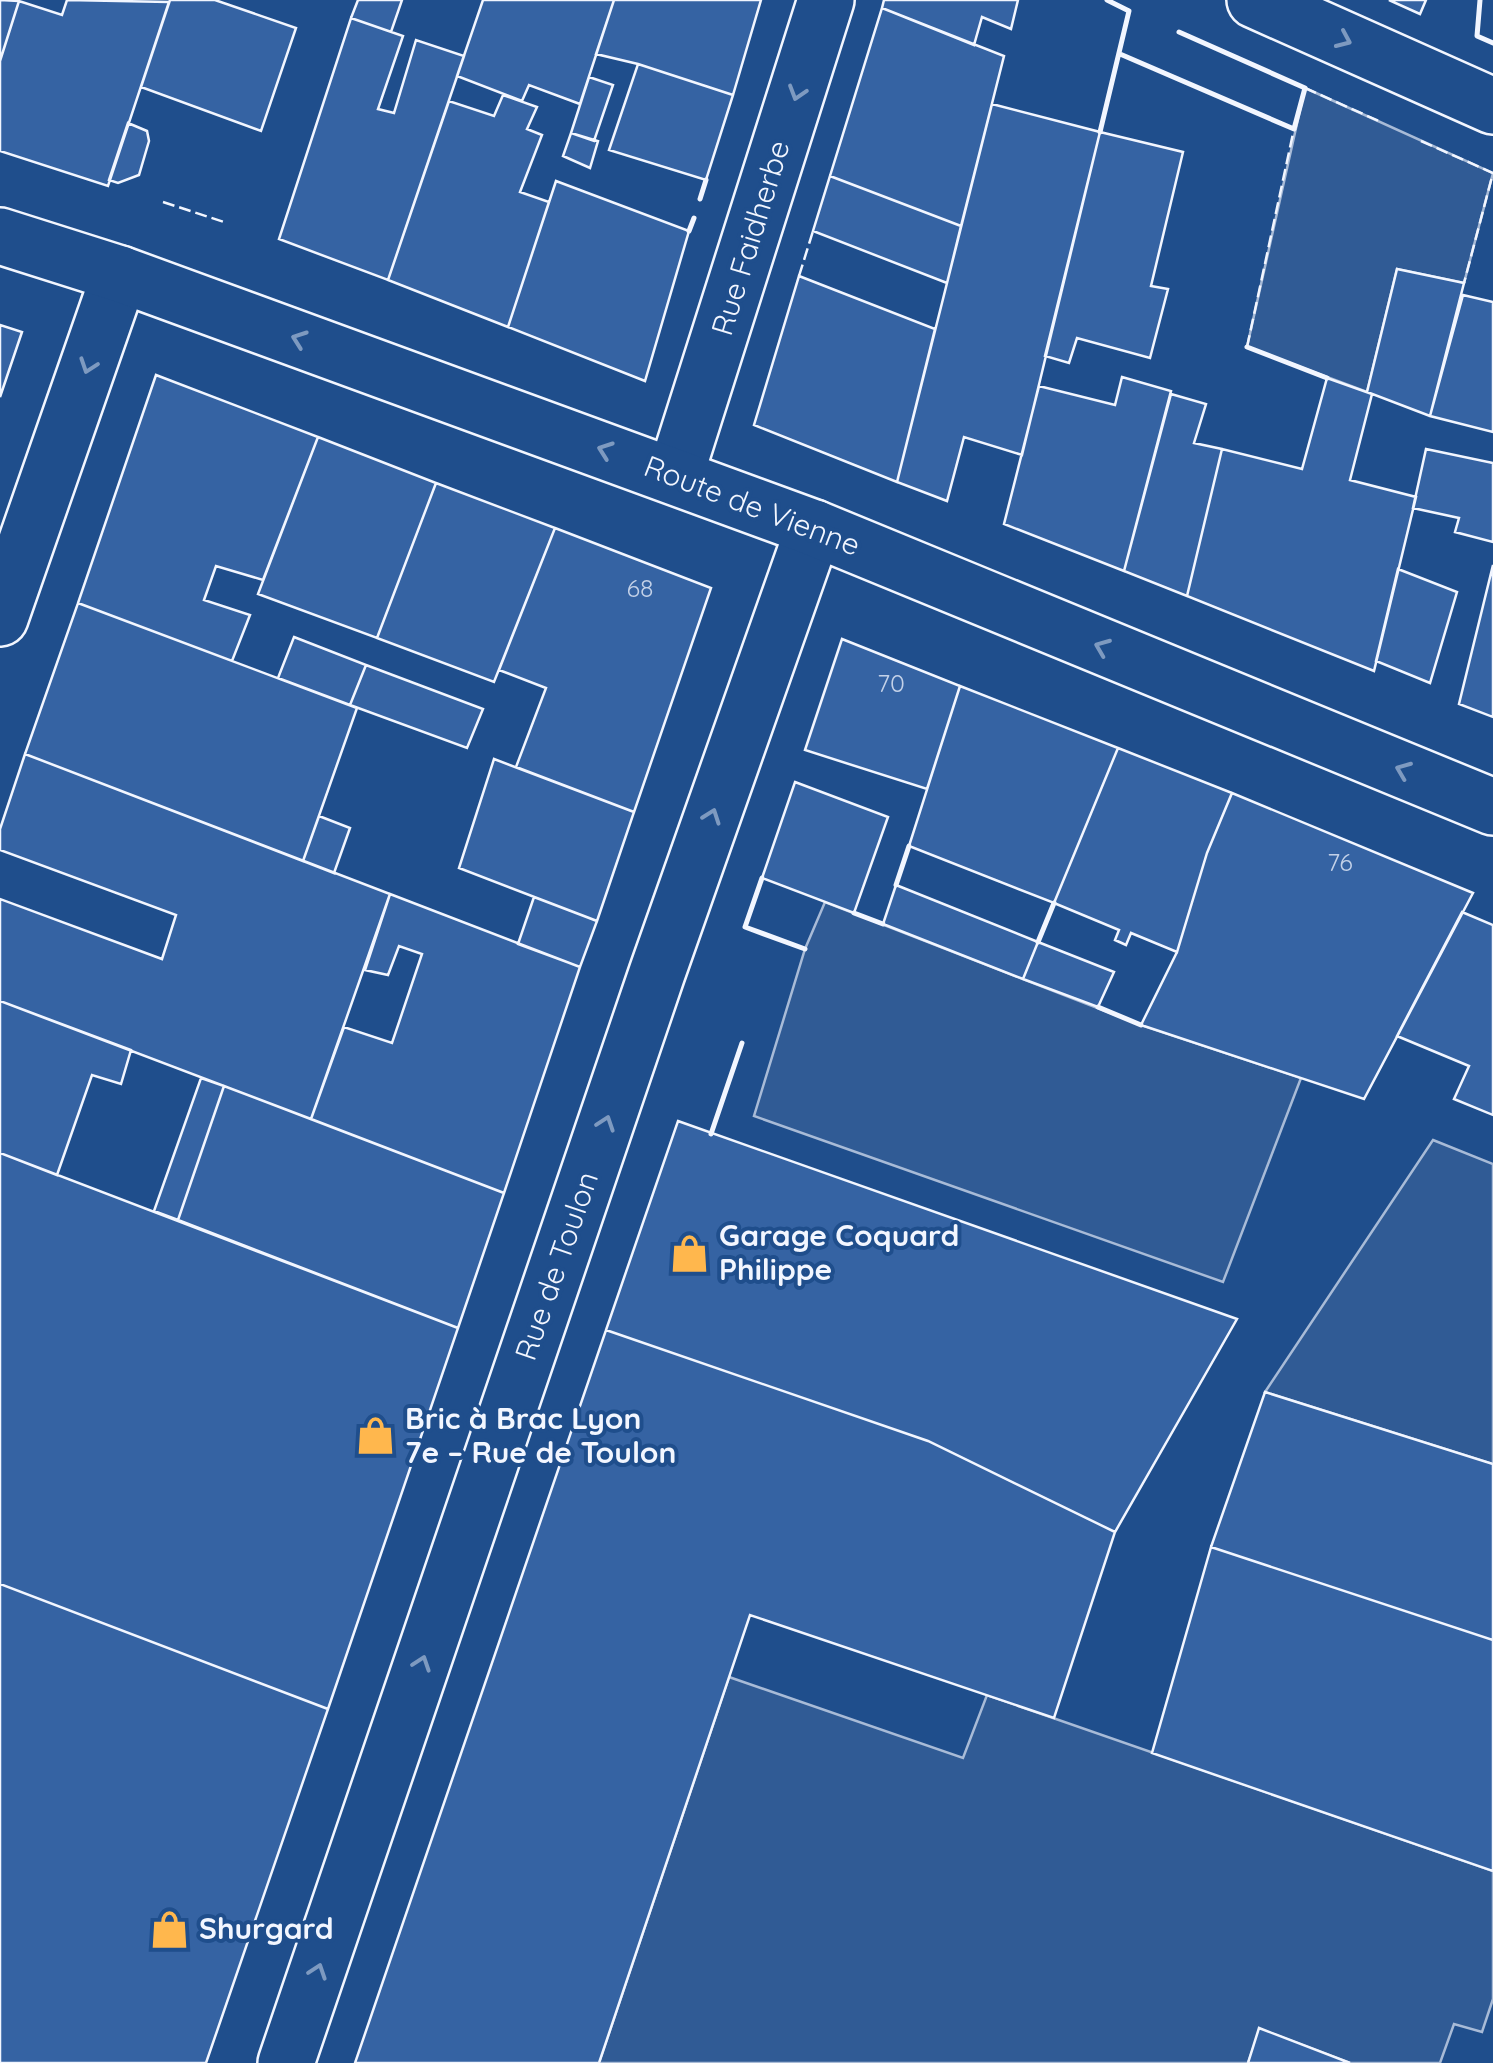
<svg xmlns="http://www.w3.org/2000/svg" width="1493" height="2063" font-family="Quicksand,sans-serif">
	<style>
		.parking { fill: #305b95; stroke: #a8bbd7; stroke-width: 2.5 }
		.building { fill: #3563a3; stroke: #f2f6ff; stroke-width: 2.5 }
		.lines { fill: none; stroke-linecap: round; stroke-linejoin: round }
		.minor-casing { stroke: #f2f6ff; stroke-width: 60 }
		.secondary-casing { stroke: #f2f6ff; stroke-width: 60 }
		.minor { stroke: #1f4e8c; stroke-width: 55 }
		.secondary { stroke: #1f4e8c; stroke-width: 55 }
		.fence { stroke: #f2f6ff; stroke-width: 2.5; stroke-dasharray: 12 5; stroke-linecap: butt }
		.wall { stroke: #f2f6ff; stroke-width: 5 }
		.oneway { stroke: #7e9ac0 }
		.labels { text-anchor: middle; stroke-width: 8; stroke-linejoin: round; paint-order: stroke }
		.number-label { font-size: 25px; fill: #c3d1e8 }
		.street-label { font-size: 30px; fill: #f2f6ff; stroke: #1f4e8c }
		.poi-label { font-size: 30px; font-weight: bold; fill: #f2f6ff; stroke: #1f4e8c; text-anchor: start }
	</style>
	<rect width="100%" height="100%" fill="#1f4e8c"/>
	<!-- parking -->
	<path class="parking" d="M 1305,88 L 1493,173 L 1464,283 L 1397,269 L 1367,392 L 1247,347 Z
		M 825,902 L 1141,1025 L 1301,1078 L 1223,1282 L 754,1116 L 805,949 Z
		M 1433,1140 L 1493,1164 L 1493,1464 L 1265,1392 Z
		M 729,1677 L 963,1758 L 987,1695 L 1493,1871 L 1493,1999 L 1482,2032 L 1454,2024 L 1440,2063 L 1350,2063 L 1260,2029 L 1248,2063 L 599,2063 Z"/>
	<!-- building -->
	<path class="building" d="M 0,0 L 19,1 L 0,61 Z
		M 67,0 L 169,2 L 108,186 L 0,151 L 0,61 L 19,1 L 62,15 Z
		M 170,0 L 215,0 L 296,28 L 261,131 L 141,87 Z
		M 358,0 L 402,0 L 391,32 L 351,18 Z
		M 483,0 L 614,0 L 580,104 L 529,85 L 522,101 L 457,76 Z
		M 614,0 L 761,0 L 733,95 L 638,64 L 596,54 Z
		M 884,0 L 1018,0 L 1011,29 L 982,17 L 974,45 L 882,8 Z
		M 1389,0 L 1426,0 L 1420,14 Z
		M 882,8 L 1004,56 L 961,226 L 830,176 Z
		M 351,18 L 403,36 L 378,109 L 394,113 L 416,40 L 464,56 L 388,280 L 279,239 Z
		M 638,64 L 733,95 L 706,180 L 609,150 Z
		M 589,77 L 613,85 L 594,141 L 571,133 Z
		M 503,95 L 537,107 L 527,129 L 542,135 L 520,192 L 549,202 L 508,327 L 388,280 L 449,101 L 494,116 Z
		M 992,104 L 1100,132 L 1022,455 L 964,437 L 947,501 L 897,482 Z
		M 128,123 L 147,131 L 149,141 L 139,175 L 118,183 L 109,180 Z
		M 1100,132 L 1183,152 L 1151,286 L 1168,289 L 1150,358 L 1077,338 L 1069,363 L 1045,356 Z
		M 571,133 L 598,141 L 590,168 L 563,156 Z
		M 830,176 L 961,226 L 947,283 L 813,231 Z
		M 556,181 L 689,231 L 645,381 L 508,327 Z
		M 1397,269 L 1464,283 L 1430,416 L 1367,392 Z
		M 799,276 L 935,329 L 897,482 L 754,425 Z
		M 1463,295 L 1493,302 L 1493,432 L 1430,416 Z
		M 0,325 L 22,332 L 0,397 Z
		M 156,375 L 318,437 L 263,580 L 216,566 L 204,600 L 250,615 L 232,661 L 78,603 Z
		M 1122,377 L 1171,391 L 1124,571 L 1004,524 L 1039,386 L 1115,405 Z
		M 1327,378 L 1372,394 L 1350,480 L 1416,497 L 1374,671 L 1187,596 L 1222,449 L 1302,469 Z
		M 1171,394 L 1206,404 L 1194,443 L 1222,449 L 1187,596 L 1124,571 Z
		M 318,437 L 436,483 L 377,638 L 258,594 Z
		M 1426,449 L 1493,463 L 1493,542 L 1455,532 L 1459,518 L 1413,508 Z
		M 436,483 L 555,528 L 494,682 L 377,638 Z
		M 555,528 L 711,588 L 634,812 L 516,767 L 546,688 L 499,670 Z
		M 1493,565 L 1493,717 L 1459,704 Z
		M 1398,569 L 1457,592 L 1430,683 L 1376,661 Z
		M 78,603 L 357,708 L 303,861 L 25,754 Z
		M 294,637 L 366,665 L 350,705 L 278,678 Z
		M 842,639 L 960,686 L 927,789 L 805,750 Z
		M 366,665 L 483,709 L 467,748 L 350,705 Z
		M 960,686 L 1118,748 L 1054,903 L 909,846 Z
		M 1118,748 L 1232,793 L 1207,853 L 1177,952 L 1131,933 L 1126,945 L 1115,940 L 1119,930 L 1054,903 Z
		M 25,754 L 390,894 L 311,1119 L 0,1001 L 0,899 L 162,959 L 176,915 L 0,850 L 0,829 Z
		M 494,759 L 634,812 L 597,921 L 459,868 Z
		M 795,782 L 888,817 L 854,913 L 762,878 Z
		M 1232,793 L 1473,893 L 1364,1099 L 1141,1025 L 1177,952 L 1207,853 Z
		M 319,816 L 350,828 L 334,873 L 303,861 Z
		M 896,885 L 1038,942 L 1023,979 L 883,924 Z
		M 390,894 L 580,967 L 504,1193 L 311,1119 L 344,1027 L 392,1043 L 422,954 L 399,946 L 388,975 L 365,970 Z
		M 534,897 L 597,921 L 580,967 L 518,944 Z
		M 1462,912 L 1493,925 L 1493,1115 L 1454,1099 L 1469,1066 L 1397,1036 Z
		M 1038,942 L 1114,972 L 1098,1007 L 1023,979 Z
		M 0,1001 L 131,1050 L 121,1084 L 92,1075 L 57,1175 L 0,1153 Z
		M 201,1078 L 224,1086 L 178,1220 L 154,1211 Z
		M 224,1086 L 504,1193 L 458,1328 L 178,1220 Z
		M 678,1121 L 1237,1319 L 1115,1532 L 928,1441 L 606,1330 Z
		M 0,1153 L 458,1328 L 328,1709 L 0,1584 Z
		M 606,1330 L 928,1441 L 1115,1532 L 1054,1718 L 750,1615 L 599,2063 L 355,2063 Z
		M 1265,1392 L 1493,1464 L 1493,1640 L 1211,1547 Z
		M 1211,1547 L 1493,1640 L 1493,1871 L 1152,1753 Z
		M 0,1584 L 328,1709 L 206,2063 L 0,2063 Z
		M 1259,2028 L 1350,2063 L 1248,2063 Z"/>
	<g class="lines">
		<defs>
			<path id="minor" d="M 1255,0 L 1493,106
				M 675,476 L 826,0
				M 0,618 L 120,274
				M 286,2063 L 657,973 L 814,528"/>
			<path id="secondary" d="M 0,236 L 120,274 L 814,528 L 1493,807"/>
		</defs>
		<!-- minor casing -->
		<use href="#minor" class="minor-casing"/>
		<!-- secondary casing -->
		<use href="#secondary" class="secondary-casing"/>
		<!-- minor -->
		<use href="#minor" class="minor"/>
		<!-- secondary -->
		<use href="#secondary" class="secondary"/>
		<!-- fence -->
		<path class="fence" d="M 1305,88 L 1381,122
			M 1421,141 L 1493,173 L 1464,283
			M 163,202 L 224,222
			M 799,276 L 813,231
			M 1247,347 L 1294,129"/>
		<!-- wall -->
		<path class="wall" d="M 1480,0 L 1477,36 L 1493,43
			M 1120,54 L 1294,129 L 1305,88 L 1179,32
			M 1100,132 L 1129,11 L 1107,0
			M 700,199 L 706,180
			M 689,231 L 694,218
			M 1247,347 L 1327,378
			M 762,878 L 745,927 L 805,949
			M 896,885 L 909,846
			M 854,913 L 883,924
			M 1038,942 L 1054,903
			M 1098,1007 L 1141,1025
			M 711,1134 L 742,1043"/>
	</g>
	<!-- one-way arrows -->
	<defs><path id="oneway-chevron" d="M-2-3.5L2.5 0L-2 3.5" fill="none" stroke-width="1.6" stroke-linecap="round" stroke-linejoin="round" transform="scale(2.5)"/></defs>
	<g class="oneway">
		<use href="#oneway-chevron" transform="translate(1344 40) rotate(24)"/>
		<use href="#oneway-chevron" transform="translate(797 93) rotate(107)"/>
		<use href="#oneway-chevron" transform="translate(299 339) rotate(-160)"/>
		<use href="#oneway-chevron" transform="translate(88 366) rotate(109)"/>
		<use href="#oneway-chevron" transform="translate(605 450) rotate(-160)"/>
		<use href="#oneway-chevron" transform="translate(1102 647) rotate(-158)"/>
		<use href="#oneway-chevron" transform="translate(1403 770) rotate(-158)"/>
		<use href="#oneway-chevron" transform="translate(712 816) rotate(-70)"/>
		<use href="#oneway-chevron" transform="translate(606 1123) rotate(-71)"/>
		<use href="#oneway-chevron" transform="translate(422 1663) rotate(-71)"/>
		<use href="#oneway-chevron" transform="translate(318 1971) rotate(-71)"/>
	</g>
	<!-- icons -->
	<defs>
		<symbol id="shop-bare" viewBox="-9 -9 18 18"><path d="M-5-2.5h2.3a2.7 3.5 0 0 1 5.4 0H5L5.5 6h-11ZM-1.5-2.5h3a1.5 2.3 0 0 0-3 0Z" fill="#ffb74d" stroke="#1f4e8c" stroke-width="2.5" paint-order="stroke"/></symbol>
	</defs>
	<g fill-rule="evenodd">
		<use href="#shop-bare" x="662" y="1226" width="55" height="55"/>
		<use href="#shop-bare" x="348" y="1408" width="55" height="55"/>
		<use href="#shop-bare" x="142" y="1902" width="55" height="55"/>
	</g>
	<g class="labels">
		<!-- number labels -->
		<g class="number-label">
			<text x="640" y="597">68</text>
			<text x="891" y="692">70</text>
			<text x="1340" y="871">76</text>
		</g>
		<!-- street labels -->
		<g class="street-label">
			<text transform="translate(751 238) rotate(-73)" y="10">Rue Faidherbe</text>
			<text transform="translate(752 506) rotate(21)" y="10">Route de Vienne</text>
			<text transform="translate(557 1266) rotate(-71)" y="10">Rue de Toulon</text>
		</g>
		<!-- poi labels -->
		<g class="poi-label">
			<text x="719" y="1246">Garage Coquard<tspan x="719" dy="34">Philippe</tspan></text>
			<text x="405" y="1429">Bric à Brac Lyon<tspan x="405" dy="34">7e – Rue de Toulon</tspan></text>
			<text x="199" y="1939">Shurgard</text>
		</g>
	</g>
</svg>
